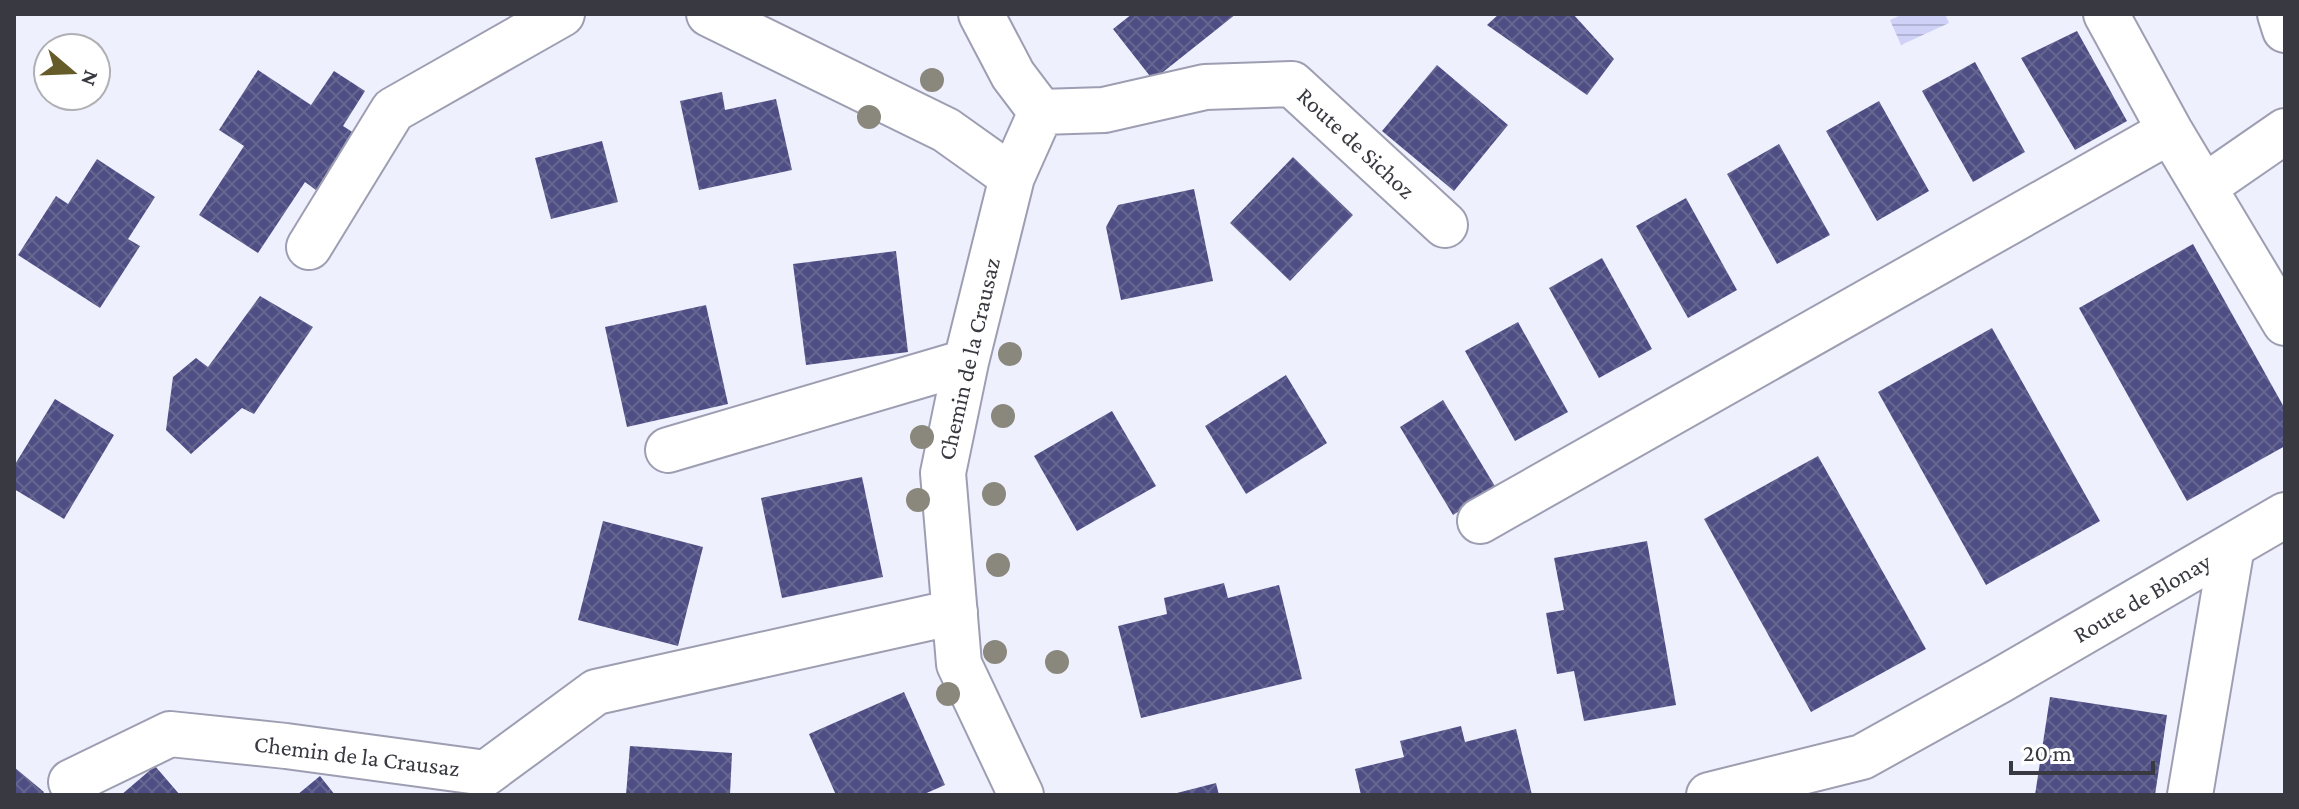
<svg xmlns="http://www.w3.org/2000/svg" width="2299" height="809" font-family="'Crimson Pro',serif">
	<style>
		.water { fill: url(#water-rules) }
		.building { fill: url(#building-cross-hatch) }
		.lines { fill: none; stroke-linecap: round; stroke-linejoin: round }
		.minor-casing { stroke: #9d9eb2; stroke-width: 48 }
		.minor { stroke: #fff; stroke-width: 44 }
		.tree { fill: #8a887d }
		.labels { text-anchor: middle; stroke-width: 8; stroke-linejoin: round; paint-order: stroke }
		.street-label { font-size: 24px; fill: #383941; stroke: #fff }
	</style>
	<defs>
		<pattern id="water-rules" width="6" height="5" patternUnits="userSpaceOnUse" patternTransform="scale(2)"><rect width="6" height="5" fill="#cfd1f7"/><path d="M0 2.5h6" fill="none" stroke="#b2b4d5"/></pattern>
		<pattern id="building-cross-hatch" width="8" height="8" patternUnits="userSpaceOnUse" patternTransform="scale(2)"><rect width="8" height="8" fill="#4f4e84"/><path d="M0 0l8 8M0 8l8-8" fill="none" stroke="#666691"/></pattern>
	</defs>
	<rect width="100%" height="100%" fill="#eff0fd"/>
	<!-- water -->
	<path class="water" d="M 1903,14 L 1945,14 L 1949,23 L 1901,45 L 1890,20 Z"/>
	<!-- building -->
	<path class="building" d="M 1132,14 L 1236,14 L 1153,80 L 1113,29 Z
		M 1499,14 L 1573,14 L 1614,59 L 1587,95 L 1487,25 Z
		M 2077,31 L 2127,121 L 2075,150 L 2021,58 Z
		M 1975,62 L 2025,152 L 1973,182 L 1922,91 Z
		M 1437,65 L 1508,125 L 1454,191 L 1382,131 Z
		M 258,70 L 311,105 L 334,71 L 365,91 L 343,126 L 354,133 L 316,190 L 305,182 L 258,253 L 199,215 L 244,146 L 219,130 Z
		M 722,92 L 725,110 L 776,99 L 792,170 L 699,190 L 680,101 Z
		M 1879,101 L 1929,191 L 1877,221 L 1826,131 Z
		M 602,141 L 618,202 L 551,219 L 535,158 Z
		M 1779,144 L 1830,235 L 1777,264 L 1727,174 Z
		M 1293,157 L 1353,215 L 1290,281 L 1230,223 Z
		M 97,159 L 155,197 L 128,239 L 140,246 L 100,308 L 18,255 L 56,196 L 68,204 Z
		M 1194,189 L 1213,281 L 1121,300 L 1106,227 L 1118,205 Z
		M 1686,198 L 1737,290 L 1688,318 L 1636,226 Z
		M 2193,244 L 2285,409 L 2285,446 L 2187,501 L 2079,308 Z
		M 896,251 L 908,352 L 806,365 L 793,264 Z
		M 1602,258 L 1652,349 L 1599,378 L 1549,288 Z
		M 260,296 L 313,327 L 254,414 L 242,408 L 191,454 L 166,430 L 173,377 L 196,358 L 208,367 Z
		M 706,305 L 728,404 L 627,427 L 605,327 Z
		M 1518,322 L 1568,412 L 1515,441 L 1465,351 Z
		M 1992,328 L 2100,521 L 1986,585 L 1878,392 Z
		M 1286,375 L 1327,443 L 1246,494 L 1205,426 Z
		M 55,399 L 114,435 L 64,519 L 14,489 L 14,466 Z
		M 1443,400 L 1496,488 L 1453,515 L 1400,427 Z
		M 1112,411 L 1156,486 L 1077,531 L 1034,456 Z
		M 1818,456 L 1926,649 L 1811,712 L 1704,519 Z
		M 862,477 L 883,577 L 782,598 L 761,498 Z
		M 603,521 L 703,547 L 678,646 L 578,620 Z
		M 1647,541 L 1676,705 L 1584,721 L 1574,671 L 1557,674 L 1546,613 L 1564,610 L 1554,558 Z
		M 1224,583 L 1228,598 L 1279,585 L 1302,679 L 1141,718 L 1118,626 L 1167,614 L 1164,598 Z
		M 904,692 L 945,785 L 922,795 L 836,795 L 809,734 Z
		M 2050,697 L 2167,715 L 2155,795 L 2035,795 Z
		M 1461,726 L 1465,742 L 1516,729 L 1532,795 L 1361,795 L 1355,769 L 1404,757 L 1400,741 Z
		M 630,746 L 732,753 L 730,795 L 626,795 Z
		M 155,766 L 180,795 L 121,795 Z
		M 14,767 L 44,792 L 42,795 L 14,795 Z
		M 320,776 L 335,795 L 297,795 Z
		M 1216,783 L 1219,795 L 1173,795 L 1173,794 Z"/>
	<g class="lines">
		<defs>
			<path id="minor" d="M 709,14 L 946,130 L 1012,177
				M 981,14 L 1013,75 L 1041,112 L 1104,110 L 1205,87 L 1292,84 L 1445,225
				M 2106,14 L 2170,131 L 2285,323
				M 2280,14 L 2285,30
				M 2204,187 L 2285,131
				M 309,247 L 393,110 L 562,14
				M 668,450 L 966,362
				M 1480,521 L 2170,131
				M 71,782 L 170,734 L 286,746 L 486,773 L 596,692 L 955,612
				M 1021,795 L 959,664 L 943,473 L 966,362 L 1012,177 L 1041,112
				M 1709,795 L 1862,757 L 1999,681 L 2285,515
				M 2190,795 L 2232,546"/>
		</defs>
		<!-- minor casing -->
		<use href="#minor" class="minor-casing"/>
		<!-- minor -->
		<use href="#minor" class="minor"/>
	</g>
	<!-- trees -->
	<g class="tree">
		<circle cx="932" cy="80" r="12"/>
		<circle cx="869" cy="117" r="12"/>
		<circle cx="1010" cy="354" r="12"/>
		<circle cx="1003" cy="416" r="12"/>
		<circle cx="922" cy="437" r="12"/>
		<circle cx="994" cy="494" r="12"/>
		<circle cx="918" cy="500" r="12"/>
		<circle cx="998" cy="565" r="12"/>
		<circle cx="995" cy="652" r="12"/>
		<circle cx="1057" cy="662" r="12"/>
		<circle cx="948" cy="694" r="12"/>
	</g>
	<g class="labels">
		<!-- street labels -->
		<g class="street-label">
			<text transform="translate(1356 143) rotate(43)" y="8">Route de Sichoz</text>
			<text transform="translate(969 359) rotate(-77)" y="8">Chemin de la Crausaz</text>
			<text transform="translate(2142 598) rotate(-30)" y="8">Route de Blonay</text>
			<text transform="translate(357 756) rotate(7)" y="8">Chemin de la Crausaz</text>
		</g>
	</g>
	<!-- border -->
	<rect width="2299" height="809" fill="none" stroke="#383941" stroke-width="32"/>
	<!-- north arrow -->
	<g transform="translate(72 72) rotate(109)"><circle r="38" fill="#ffffff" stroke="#afb0b3" stroke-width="2"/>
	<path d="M0-6L14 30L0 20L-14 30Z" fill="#665c29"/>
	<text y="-12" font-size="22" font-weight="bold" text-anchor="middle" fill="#383941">N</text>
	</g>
	<!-- scale -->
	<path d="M2011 761v12h142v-12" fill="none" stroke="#383941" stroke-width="4"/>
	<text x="2023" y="761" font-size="24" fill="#383941" stroke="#ffffff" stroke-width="6" paint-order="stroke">20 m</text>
</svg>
